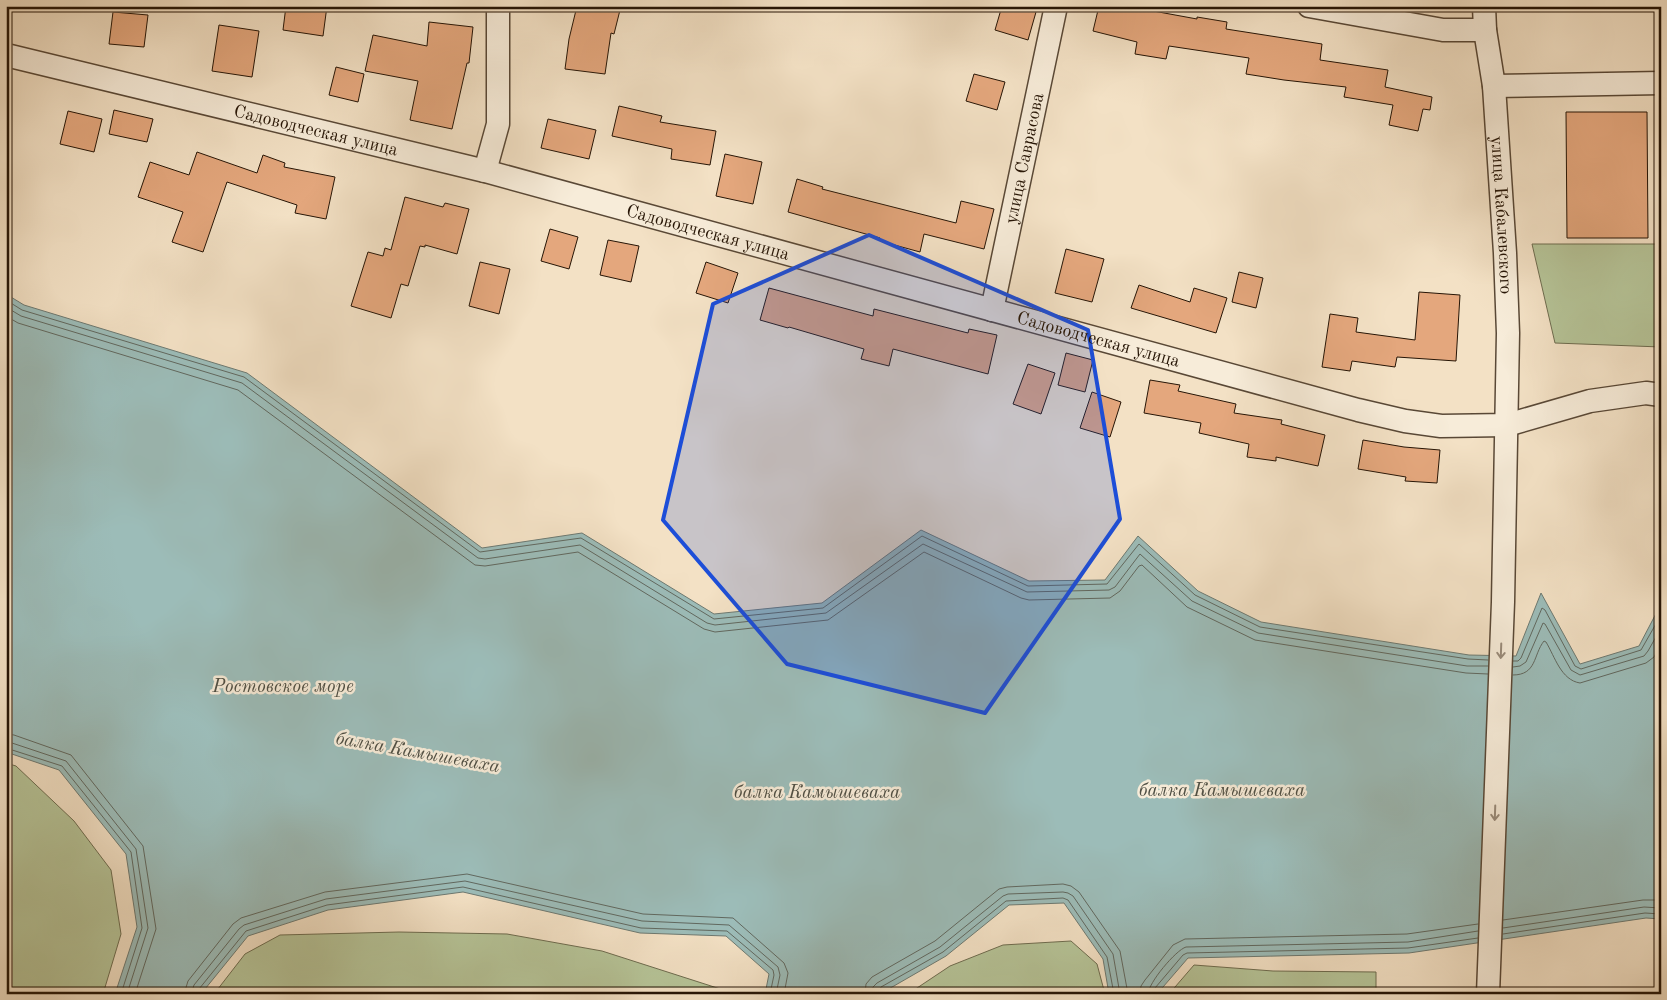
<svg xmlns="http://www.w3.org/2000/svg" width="1667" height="1000" font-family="'Old Standard TT',serif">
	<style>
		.green { fill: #b6c498; stroke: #6e6c4f }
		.water { fill: #9cbcb8; stroke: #6d7971 }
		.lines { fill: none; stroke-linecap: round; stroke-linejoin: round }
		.shore { stroke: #61685f; stroke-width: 1 }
		.building { fill: #e4a77d; stroke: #261506 }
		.street-casing { stroke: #594836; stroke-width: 25 }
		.street { stroke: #f7ecd9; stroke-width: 22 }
		.oneway { stroke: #998b7a }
		.marked { fill: #1d4ed8; fill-opacity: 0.2; stroke: #1d4ed8; stroke-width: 4; stroke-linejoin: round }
		.labels { text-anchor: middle; stroke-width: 5; stroke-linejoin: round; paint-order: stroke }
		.street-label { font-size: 18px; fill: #261506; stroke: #f7ecd9 }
		.water-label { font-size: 19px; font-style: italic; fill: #4f4f44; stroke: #f7ecd9 }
	</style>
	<rect width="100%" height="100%" fill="#f3e1c5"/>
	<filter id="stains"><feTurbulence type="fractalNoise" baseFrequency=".004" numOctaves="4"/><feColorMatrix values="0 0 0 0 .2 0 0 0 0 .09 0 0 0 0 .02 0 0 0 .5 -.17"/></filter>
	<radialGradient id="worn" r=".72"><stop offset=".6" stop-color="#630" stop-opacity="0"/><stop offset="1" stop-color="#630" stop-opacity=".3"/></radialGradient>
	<!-- green -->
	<path class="green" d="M 1532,244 L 1661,244 L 1661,347 L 1555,343 Z
		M 6,763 L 16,766 L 74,821 L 111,870 L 121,934 L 103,994 L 6,994 Z
		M 399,932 L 507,934 L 602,951 L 736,994 L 214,994 L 245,954 L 280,935 Z
		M 1071,941 L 1097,964 L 1105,994 L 908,994 L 950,966 L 1003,945 Z
		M 1194,965 L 1273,971 L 1376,972 L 1376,994 L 1169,994 Z"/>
	<!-- water -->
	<path class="water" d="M 6,294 L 24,305 L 247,373 L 482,548 L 582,533 L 714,614 L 822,603 L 921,530 L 1029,581 L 1105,580 L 1138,536 L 1198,591 L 1261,622 L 1469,655 L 1516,656 L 1541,593 L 1580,664 L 1639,646 L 1661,604 L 1661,919 L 1646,918 L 1409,953 L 1188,958 L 1157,994 L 1109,994 L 1103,959 L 1064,903 L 1009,905 L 946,956 L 880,994 L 765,994 L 769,974 L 726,936 L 640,933 L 463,892 L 328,910 L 248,936 L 201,994 L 115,994 L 137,927 L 126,854 L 59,770 L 6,752 Z"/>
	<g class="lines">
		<!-- shore -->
		<path class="shore" d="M 6,300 L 22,310 L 244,377 L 480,552 L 581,538 L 714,619 L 823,608 L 922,536 L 1028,586 L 1107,584 L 1139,544 L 1195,595 L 1260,627 L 1468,659 L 1488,660
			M 6,307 L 21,316 L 242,383 L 478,558 L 485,559 L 580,545 L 707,623 L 715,625 L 826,613 L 923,544 L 1027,592 L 1109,590 L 1115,587 L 1140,554 L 1192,601 L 1258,633 L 1467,666 L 1488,666
			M 6,316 L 18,323 L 238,390 L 475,565 L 485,566 L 578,552 L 704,629 L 715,632 L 828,620 L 924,552 L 1021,598 L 1029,600 L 1110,598 L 1120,591 L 1139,566 L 1142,565 L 1187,607 L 1255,640 L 1466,673 L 1488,674
			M 1513,661 L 1518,661 L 1521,658 L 1542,608 L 1545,610 L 1575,666 L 1581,669 L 1641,650 L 1661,615
			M 1513,667 L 1520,666 L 1526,662 L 1543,623 L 1545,624 L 1571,670 L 1580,675 L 1644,656 L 1648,651 L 1661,628
			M 1513,675 C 1537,675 1533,655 1544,641 L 1546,642 C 1555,657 1561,680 1580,683 L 1646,663 L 1654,657 L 1661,644
			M 6,734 L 14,735 L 71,755 L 143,846 L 156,929 L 135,994
			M 6,741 L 66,761 L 136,849 L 148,928 L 127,994
			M 6,748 L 62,766 L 131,852 L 142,928 L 121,994
			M 1503,920 L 1643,900 L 1661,900
			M 1503,928 L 1644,907 L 1661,908
			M 1503,934 L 1645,913 L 1661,914
			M 184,994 L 188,981 L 233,924 L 241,918 L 325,892 L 467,874 L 643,914 L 733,918 L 784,963 L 788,973 L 784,994
			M 191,994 L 194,985 L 239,929 L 244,925 L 326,899 L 465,881 L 642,921 L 729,925 L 778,967 L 780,975 L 776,994
			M 198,994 L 199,989 L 246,931 L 327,905 L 463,887 L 641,928 L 727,931 L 773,970 L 774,975 L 770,994
			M 865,994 L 866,984 L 872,977 L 935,941 L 999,889 L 1007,887 L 1063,884 L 1071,886 L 1079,892 L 1120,951 L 1128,994
			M 872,994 L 873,987 L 877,983 L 940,947 L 1003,896 L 1008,894 L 1063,892 L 1068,893 L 1073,896 L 1113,954 L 1120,994
			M 878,994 L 881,987 L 943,952 L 1006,901 L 1063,898 L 1068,900 L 1107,957 L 1114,994
			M 1140,994 L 1141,986 L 1145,980 L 1173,945 L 1185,939 L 1407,934 L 1478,924
			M 1148,994 C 1148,983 1176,950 1186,947 L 1408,942 L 1478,931
			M 1154,994 L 1155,988 L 1183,955 L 1187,953 L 1408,948 L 1478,938"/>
	</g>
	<!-- building -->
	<path class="building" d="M 286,6 L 327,6 L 323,36 L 283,30 Z
		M 577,6 L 621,6 L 614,34 L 611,33 L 605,74 L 565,69 L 569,39 Z
		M 1002,6 L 1015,6 L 1036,12 L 1028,40 L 995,30 Z
		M 1099,6 L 1126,6 L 1197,19 L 1197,17 L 1227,22 L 1226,29 L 1322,44 L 1320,60 L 1388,70 L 1385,87 L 1432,97 L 1430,110 L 1423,109 L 1418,131 L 1389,125 L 1393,105 L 1344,97 L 1346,87 L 1284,80 L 1246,74 L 1249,58 L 1169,46 L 1166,59 L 1135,54 L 1137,42 L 1093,31 Z
		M 113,12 L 148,15 L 144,47 L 109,44 Z
		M 429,22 L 473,27 L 469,63 L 467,63 L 452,129 L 410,120 L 418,81 L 365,71 L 373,35 L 427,46 Z
		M 219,25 L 259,31 L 252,77 L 212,71 Z
		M 336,67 L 364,74 L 358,102 L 329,95 Z
		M 974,74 L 1005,82 L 997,110 L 966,101 Z
		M 619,106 L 662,116 L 660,122 L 716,131 L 710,165 L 671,159 L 672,149 L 612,136 Z
		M 114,110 L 153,119 L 147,142 L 109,134 Z
		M 68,111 L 102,119 L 94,152 L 60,144 Z
		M 1566,112 L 1647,112 L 1648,238 L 1567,238 Z
		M 548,119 L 596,130 L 589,159 L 541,148 Z
		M 197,152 L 257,173 L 263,155 L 285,163 L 284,167 L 335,177 L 326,219 L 295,213 L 297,205 L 227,182 L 203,252 L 172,242 L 183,212 L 138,197 L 150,162 L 189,175 Z
		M 725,154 L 762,162 L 753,204 L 716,196 Z
		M 797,179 L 823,187 L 822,189 L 956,223 L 961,201 L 994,209 L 984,249 L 924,234 L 920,252 L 880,241 L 880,238 L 788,212 Z
		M 405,197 L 443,207 L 445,203 L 469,209 L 457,254 L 425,245 L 425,247 L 420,246 L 408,286 L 401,284 L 391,318 L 351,306 L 368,252 L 383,256 L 385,248 L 391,250 Z
		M 550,229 L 578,237 L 569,269 L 541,261 Z
		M 608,240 L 639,246 L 631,282 L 600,275 Z
		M 1066,249 L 1104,259 L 1092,302 L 1055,293 Z
		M 480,262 L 510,269 L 499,314 L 469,306 Z
		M 706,262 L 738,273 L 728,303 L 696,293 Z
		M 1239,272 L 1263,278 L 1256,308 L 1232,302 Z
		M 1139,285 L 1190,302 L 1194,288 L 1227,298 L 1216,333 L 1131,308 Z
		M 769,288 L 873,316 L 874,309 L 968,333 L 969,329 L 997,335 L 988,374 L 893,349 L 889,366 L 861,359 L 864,349 L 789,327 L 788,328 L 760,320 Z
		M 1419,292 L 1460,295 L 1456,361 L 1397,357 L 1395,367 L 1352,361 L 1350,371 L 1322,367 L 1330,314 L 1358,318 L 1356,332 L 1415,340 Z
		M 1066,353 L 1093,360 L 1085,392 L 1058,385 Z
		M 1028,364 L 1055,373 L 1041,414 L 1013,404 Z
		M 1150,380 L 1180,385 L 1178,391 L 1236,404 L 1234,413 L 1282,420 L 1281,424 L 1325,435 L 1318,466 L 1276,457 L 1276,461 L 1247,457 L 1249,444 L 1199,433 L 1201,423 L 1144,413 Z
		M 1092,392 L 1121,402 L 1110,437 L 1080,428 Z
		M 1363,440 L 1404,447 L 1440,450 L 1437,483 L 1405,481 L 1406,477 L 1358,469 Z"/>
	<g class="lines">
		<defs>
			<g id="street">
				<path d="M 1309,6 L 1443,30 L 1485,30"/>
				<path id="s1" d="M 1484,6 L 1485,30 L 1494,86 L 1505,253 L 1508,333 L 1503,602 L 1488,994"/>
				<path id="s2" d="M 6,55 L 485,171 L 1358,410 L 1405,421 L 1441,426 L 1507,425 L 1590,401 L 1646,393 L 1661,395"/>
				<path d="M 1494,86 L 1661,83"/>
				<path d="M 485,171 L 498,124 L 498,6"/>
				<path id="s3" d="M 992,310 L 1056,6"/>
			</g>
		</defs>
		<!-- street casing -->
		<use href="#street" class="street-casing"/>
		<!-- street -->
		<use href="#street" class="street"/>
	</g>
	<!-- one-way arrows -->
	<defs><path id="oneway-shaft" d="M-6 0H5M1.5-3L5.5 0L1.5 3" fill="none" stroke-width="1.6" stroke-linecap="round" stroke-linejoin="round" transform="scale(1.25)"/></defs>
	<g class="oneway">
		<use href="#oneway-shaft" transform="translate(1501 651) rotate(92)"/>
		<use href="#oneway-shaft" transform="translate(1495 813) rotate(92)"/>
	</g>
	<!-- marked area -->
	<path class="marked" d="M 869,235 L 1088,330 L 1120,519 L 985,713 L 787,664 L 663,520 L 713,304 Z"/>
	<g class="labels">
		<!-- street labels -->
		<g class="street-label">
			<text dy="6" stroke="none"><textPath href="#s2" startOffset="319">Садоводческая улица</textPath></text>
			<text dy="6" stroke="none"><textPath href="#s3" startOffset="155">улица Саврасова</textPath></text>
			<text dy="6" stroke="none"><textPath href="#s1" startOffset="210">улица Кабалевского</textPath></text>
			<text dy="6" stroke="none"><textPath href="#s2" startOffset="724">Садоводческая улица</textPath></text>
			<text dy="6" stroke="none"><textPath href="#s2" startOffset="1129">Садоводческая улица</textPath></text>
		</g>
		<!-- water labels -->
		<g class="water-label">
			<text x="283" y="692">Ростовское море</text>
			<text transform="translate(418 751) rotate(10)" y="7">балка Камышеваха</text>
			<text x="1222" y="796">балка Камышеваха</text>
			<text x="817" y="798">балка Камышеваха</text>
		</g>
	</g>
	<!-- margin -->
	<rect width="1667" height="1000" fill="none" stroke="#f3e1c5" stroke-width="25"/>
	<rect x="8" y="8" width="1652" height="985" fill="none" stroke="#261506" stroke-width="2.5"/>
	<rect x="12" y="12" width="1642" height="975" fill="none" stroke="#261506"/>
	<rect width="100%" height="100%" filter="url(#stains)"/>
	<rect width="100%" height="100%" fill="url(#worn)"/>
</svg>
